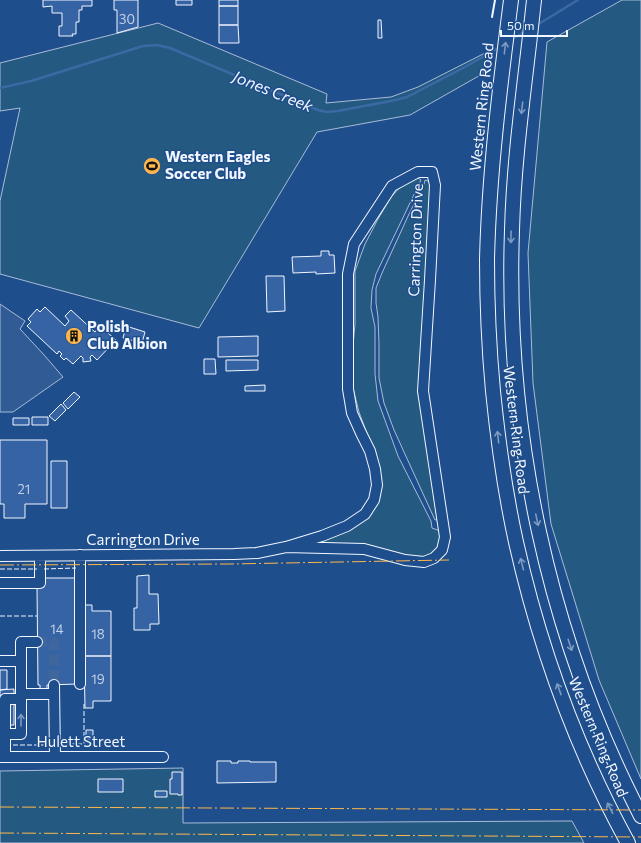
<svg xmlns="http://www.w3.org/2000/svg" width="641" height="843" font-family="Commissioner,sans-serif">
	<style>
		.green { fill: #245a82; stroke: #a8bbd7 }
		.parking { fill: #305b95; stroke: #a8bbd7 }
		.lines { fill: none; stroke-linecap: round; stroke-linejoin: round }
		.stream { stroke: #3b69a3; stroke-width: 2.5 }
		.building { fill: #3563a3; stroke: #f2f6ff }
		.minor-tunnel { stroke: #3f679d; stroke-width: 10; stroke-dasharray: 10 5; stroke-linecap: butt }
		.minor-casing { stroke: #f2f6ff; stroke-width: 12 }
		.highway-casing { stroke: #f2f6ff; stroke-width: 16 }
		.minor { stroke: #1f4e8c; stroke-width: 10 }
		.highway { stroke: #1f4e8c; stroke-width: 14 }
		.fence { stroke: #f2f6ff; stroke-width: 1; stroke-dasharray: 5 2; stroke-linecap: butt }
		.wall { stroke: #f2f6ff; stroke-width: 2 }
		.power { stroke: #ffb74d; stroke-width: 1; stroke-dasharray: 14 3 2 3; stroke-linecap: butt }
		.oneway { stroke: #7e9ac0 }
		.labels { text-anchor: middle; stroke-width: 3; stroke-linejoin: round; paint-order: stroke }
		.number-label { font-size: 13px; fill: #c3d1e8 }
		.street-label { font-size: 15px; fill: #f2f6ff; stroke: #1f4e8c }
		.poi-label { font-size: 15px; font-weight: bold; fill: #f2f6ff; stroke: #1f4e8c; text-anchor: start }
		.water-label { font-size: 16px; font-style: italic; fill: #f2f6ff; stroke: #1f4e8c }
	</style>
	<rect width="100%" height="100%" fill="#1f4e8c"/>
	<!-- green -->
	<path class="green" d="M 622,0 L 641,0 L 641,779 L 599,680 L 551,524 L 533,383 L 528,253 L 547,42 Z
		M 158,23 L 327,94 L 326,103 L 391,97 L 418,87 L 487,52 L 484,73 L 410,115 L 317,132 L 199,328 L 0,274 L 0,201 L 20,108 L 0,111 L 0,63 Z
		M 418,178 L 421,180 L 376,274 L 372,290 L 371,308 L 375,327 L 375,374 L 378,401 L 398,456 L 431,521 L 432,528 L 443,532 L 442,548 L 424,562 L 318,544 L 373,508 L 375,455 L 359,412 L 353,388 L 351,368 L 355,324 L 355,271 L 365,244 L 378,219 L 391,197 L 402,185 L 411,180 Z
		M 425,180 L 431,182 L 423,370 L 442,519 L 435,520 L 394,430 L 384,403 L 379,378 L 379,344 L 378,317 L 376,303 L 376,288 L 382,273 L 409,214 L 424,184 Z
		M 183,768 L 183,823 L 572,821 L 584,843 L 0,843 L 0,771 Z"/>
	<!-- parking -->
	<path class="parking" d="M 0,304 L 25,321 L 20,329 L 45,356 L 63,377 L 13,412 L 0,412 Z"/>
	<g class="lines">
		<!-- stream -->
		<path class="stream" d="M 537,25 L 578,0
			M 511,40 L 526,31
			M 0,88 L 31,81 L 143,46 L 157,45 L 170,48 L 318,110 L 326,112 L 338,111 L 396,100 L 407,97 L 465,67 L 500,47"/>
	</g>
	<!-- building -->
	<path class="building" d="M 43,0 L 92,0 L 92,6 L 82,6 L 82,10 L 79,10 L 79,22 L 76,22 L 76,34 L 72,34 L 73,36 L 59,36 L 59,26 L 62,26 L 62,13 L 52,13 L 52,6 L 43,7 Z
		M 114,0 L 138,0 L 138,27 L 117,33 L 117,10 L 114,10 Z
		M 176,0 L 192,0 L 192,5 L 176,5 Z
		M 219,0 L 238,0 L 238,6 L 219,6 Z
		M 219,6 L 238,6 L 238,25 L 219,25 Z
		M 378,20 L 381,20 L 382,38 L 378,38 Z
		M 219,25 L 238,25 L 239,43 L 219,43 Z
		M 321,251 L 329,251 L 329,255 L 334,255 L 335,273 L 316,274 L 316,272 L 293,273 L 292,257 L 321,256 Z
		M 266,276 L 284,276 L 285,311 L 267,312 Z
		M 45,307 L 65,326 L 69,321 L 65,316 L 71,310 L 95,332 L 100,326 L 116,340 L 97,360 L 92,355 L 90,357 L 91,361 L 83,362 L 83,358 L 81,356 L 73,364 L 66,358 L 64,360 L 60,356 L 62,354 L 59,351 L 57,354 L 27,326 L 31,322 L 28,319 L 37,309 L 40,312 Z
		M 126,326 L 145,332 L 142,343 L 123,338 Z
		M 258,336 L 258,356 L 218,357 L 218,337 Z
		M 204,359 L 215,359 L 216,374 L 204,374 Z
		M 226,360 L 258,360 L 258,370 L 226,371 Z
		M 265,385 L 265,391 L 245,391 L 245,386 Z
		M 74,392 L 80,397 L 68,409 L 63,403 Z
		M 61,404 L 66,410 L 55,421 L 49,416 Z
		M 32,417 L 48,417 L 48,425 L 32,425 Z
		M 13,418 L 29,418 L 29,425 L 13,425 Z
		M 0,440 L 47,440 L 47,504 L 25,504 L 25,518 L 4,518 L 4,504 L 0,504 Z
		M 51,461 L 67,461 L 67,508 L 51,508 Z
		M 149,575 L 149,594 L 158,594 L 159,624 L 150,624 L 150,630 L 134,630 L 134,608 L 137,608 L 137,576 Z
		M 44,578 L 77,578 L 77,684 L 47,685 L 47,689 L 40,689 L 40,685 L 38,685 L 37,587 L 44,587 Z
		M 84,605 L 92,605 L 92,611 L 111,611 L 111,656 L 84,656 Z
		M 84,656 L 111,656 L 111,701 L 93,701 L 93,708 L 85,708 Z
		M 0,670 L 7,670 L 7,689 L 0,690 Z
		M 14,689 L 14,725 L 0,725 L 0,690 Z
		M 86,730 L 93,730 L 93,739 L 86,739 Z
		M 217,761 L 231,761 L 231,763 L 238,763 L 238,761 L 250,761 L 250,762 L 276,762 L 276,782 L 217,783 Z
		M 172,772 L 182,772 L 182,795 L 178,795 L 178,794 L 170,794 L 170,779 L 172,779 Z
		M 98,779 L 123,779 L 123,792 L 98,792 Z
		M 155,791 L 167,791 L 167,797 L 155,797 Z"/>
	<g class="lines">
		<!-- minor-tunnel -->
		<path class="minor-tunnel" d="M 37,642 L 54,642 L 54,685"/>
		<defs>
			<path id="minor" d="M 80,555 L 80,684
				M 0,556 L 234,554 L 257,553 L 286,547 L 322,536 L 347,526 L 365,514 L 374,500 L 377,485 L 375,469 L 370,451 L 361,433 L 352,413 L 348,389 L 348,274 L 354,244 L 392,186 L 418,172 L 432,172 L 435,185 L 430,280 L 423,391 L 445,537 L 442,550 L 434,558 L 424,562 L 405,560 L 364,549 L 286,547
				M 0,583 L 40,583 L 40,556
				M 0,661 L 21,661
				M 54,685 L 55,757
				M 21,694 L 54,694
				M 5,734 L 5,699 L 21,699
				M 0,757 L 163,757
				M 5,757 L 5,734 L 21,734 L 21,642 L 37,642"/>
			<path id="highway" d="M 511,0 C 500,86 489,173 487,260 C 487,304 489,348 493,391 C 498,441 505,492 516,542 C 539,645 577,750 628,843
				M 534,0 C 526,77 514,153 512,230 C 505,432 548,637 641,816"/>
		</defs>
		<!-- minor casing -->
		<use href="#minor" class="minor-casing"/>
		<!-- highway casing -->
		<use href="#highway" class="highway-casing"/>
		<!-- minor -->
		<use href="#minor" class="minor"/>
		<!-- highway -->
		<use href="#highway" class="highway"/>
		<!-- fence -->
		<path class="fence" d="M 0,569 L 37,569
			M 44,569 L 76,568
			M 0,616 L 37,616
			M 63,744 L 84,744 L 84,704
			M 13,745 L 46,745"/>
		<!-- wall -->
		<path class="wall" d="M 492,17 L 495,0"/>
		<!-- power -->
		<path class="power" d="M 0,565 L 230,564 L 449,560
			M 0,807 L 641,810
			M 0,833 L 641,837"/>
	</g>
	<!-- one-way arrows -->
	<defs><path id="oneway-shaft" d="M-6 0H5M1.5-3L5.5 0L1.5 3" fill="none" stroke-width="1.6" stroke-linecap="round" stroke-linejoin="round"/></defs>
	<g class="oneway">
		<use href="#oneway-shaft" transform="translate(505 48) rotate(-83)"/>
		<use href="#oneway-shaft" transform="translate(522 108) rotate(97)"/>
		<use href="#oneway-shaft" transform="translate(511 237) rotate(91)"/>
		<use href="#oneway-shaft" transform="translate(498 437) rotate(-97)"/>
		<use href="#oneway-shaft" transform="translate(537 520) rotate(78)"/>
		<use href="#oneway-shaft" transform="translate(522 564) rotate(-104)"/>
		<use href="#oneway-shaft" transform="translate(570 645) rotate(72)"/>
		<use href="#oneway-shaft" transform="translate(559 689) rotate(-110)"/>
		<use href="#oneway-shaft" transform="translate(21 720) rotate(-90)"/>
		<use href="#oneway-shaft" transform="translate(610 808) rotate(-117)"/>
	</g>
	<!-- icons -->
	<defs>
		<symbol id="stadium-disc" viewBox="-11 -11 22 22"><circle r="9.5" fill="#ffb74d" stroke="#1f4e8c"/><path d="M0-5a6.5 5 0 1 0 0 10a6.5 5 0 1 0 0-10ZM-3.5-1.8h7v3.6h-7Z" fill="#111"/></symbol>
		<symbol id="building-disc" viewBox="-11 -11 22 22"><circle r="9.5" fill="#ffb74d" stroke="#1f4e8c"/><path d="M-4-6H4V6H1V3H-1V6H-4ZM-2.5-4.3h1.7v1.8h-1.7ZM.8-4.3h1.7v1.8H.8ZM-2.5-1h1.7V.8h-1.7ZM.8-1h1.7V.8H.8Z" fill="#111"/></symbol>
	</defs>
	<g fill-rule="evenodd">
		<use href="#stadium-disc" x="142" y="156" width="20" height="20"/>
		<use href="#building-disc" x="64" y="326" width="20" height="20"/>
	</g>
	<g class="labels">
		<!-- number labels -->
		<g class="number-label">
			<text x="127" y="24">30</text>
			<text x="24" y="494">21</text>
			<text x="57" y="634">14</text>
			<text x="98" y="639">18</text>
			<text x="98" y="684">19</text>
		</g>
		<!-- street labels -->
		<g class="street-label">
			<text transform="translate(482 107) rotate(-84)" y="5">Western Ring Road</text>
			<text transform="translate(416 240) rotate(-88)" y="5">Carrington Drive</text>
			<text transform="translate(516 430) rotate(83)" y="5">Western Ring Road</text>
			<text x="143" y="545">Carrington Drive</text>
			<text transform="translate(598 737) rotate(67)" y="5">Western Ring Road</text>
			<text x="81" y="747">Hulett Street</text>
		</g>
		<!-- poi labels -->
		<g class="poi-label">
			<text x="165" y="162">Western Eagles<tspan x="165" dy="17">Soccer Club</tspan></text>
			<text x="87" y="332">Polish<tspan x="87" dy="17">Club Albion</tspan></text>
		</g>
		<!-- water labels -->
		<g class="water-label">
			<text transform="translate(273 91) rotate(22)" y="6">Jones Creek</text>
		</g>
	</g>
	<!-- scale -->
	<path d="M501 30v6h66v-6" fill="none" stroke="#f2f6ff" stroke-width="2"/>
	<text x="507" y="30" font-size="12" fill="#f2f6ff" stroke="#1f4e8c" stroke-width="3" paint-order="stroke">50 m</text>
</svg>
